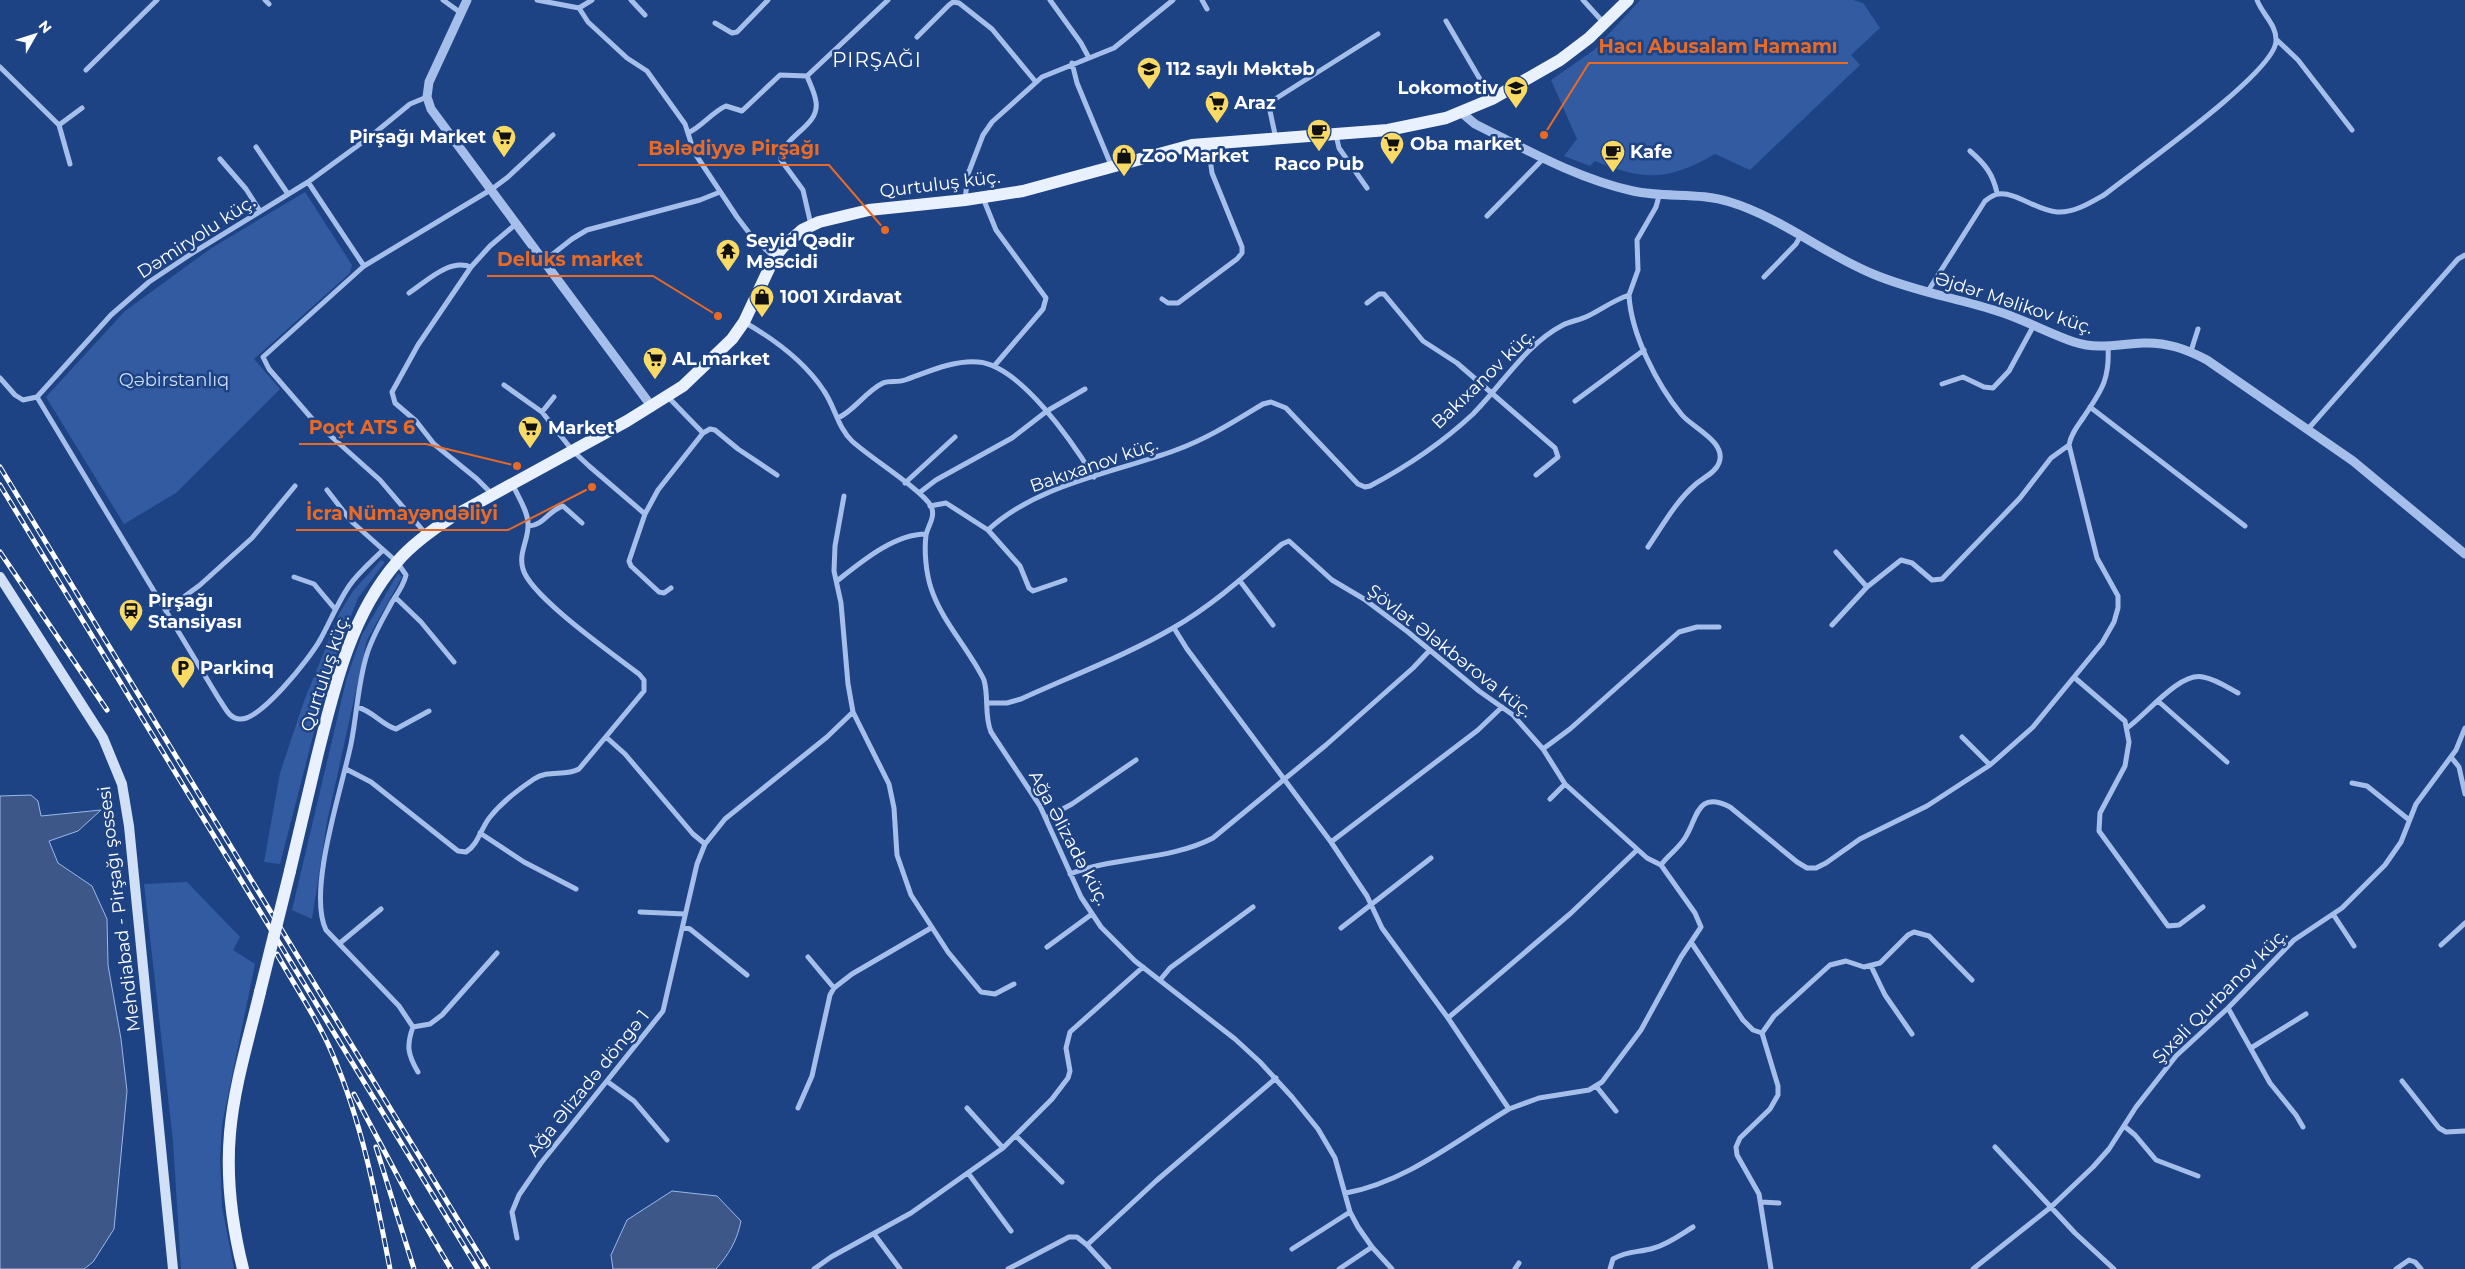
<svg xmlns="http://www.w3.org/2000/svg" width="2465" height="1269" font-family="Montserrat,sans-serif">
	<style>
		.green { fill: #325ba2 }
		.water { fill: #3d5888; stroke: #99b9eb }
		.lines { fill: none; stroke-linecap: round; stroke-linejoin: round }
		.minor { stroke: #a6bfea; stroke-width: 5 }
		.tertiary { stroke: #a6bfea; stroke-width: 9 }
		.secondary { stroke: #d1dff7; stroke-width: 10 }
		.primary { stroke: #e9f0fe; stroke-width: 12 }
		.rail-casing { stroke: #fff; stroke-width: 5 }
		.rail { stroke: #1e4384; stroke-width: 3; stroke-dasharray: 9; stroke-linecap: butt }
		.primary-bridge { stroke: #e9f0fe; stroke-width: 12 }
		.labels { text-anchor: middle; stroke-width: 5; stroke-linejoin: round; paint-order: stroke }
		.poi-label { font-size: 18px; font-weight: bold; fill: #fff; stroke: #1e4384; text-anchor: start }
		.street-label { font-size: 18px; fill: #fff; stroke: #1e4384 }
		.park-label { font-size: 18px; fill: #cadbf7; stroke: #1e4384 }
		.quarter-label { font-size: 20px; letter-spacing: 1px; fill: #fff; stroke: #1e4384 }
		.leader { fill: none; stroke: #ea6a24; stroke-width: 2 }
		.callout-dot { fill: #ea6a24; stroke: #1e4384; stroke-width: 2 }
		.callout-label { font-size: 19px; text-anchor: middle; font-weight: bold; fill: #ea6a24; stroke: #1e4384; stroke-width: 5; stroke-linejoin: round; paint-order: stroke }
	</style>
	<rect width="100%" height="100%" fill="#1e4384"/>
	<!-- green -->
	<path class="green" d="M 1640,0 L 1853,0 L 1863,3 L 1880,28 L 1851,55 L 1860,65 L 1750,170 L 1715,154 C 1669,181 1643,181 1595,161 L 1590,166 L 1564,156 L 1577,139 L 1551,80 L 1594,50 Z
		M 305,192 L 352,265 L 350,273 L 254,359 L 280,389 L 176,493 L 124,524 L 46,397 L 125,311 L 210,249 Z
		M 381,560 L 385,562 L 358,598 L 330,670 L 280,864 L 264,862 L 280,773 L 303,704 L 340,612 L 353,591 Z
		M 398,573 L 402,577 L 367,640 L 327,822 L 312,919 L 292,910 L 347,677 L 362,635 Z
		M 187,882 L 240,937 L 233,950 L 255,964 L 222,1125 L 220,1158 L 222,1207 L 234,1269 L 181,1269 L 173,1141 L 144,884 Z"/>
	<!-- water -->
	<path class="water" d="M 31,795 L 38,801 L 41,816 L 101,810 L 78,831 L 49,841 L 58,863 L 92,886 L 107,919 L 108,965 L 121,1039 L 127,1091 L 114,1229 L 93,1262 L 84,1269 L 0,1269 L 0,796 Z
		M 672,1191 L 717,1196 L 741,1221 C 737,1241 729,1254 716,1269 L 613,1269 L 611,1255 L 627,1220 Z"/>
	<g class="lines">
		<!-- minor -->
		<path class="minor" d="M 265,0 L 269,4
			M 443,0 L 461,13
			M 537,0 L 579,8 L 588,22 L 627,58 L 647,71 L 685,124 L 694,152 L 737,217 L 753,238 L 774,257
			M 631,0 L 645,15
			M 1050,0 L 1081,43 L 1089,58
			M 1202,0 L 1207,9
			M 1583,0 L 1603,22
			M 579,8 L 592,0
			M 1446,21 L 1491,98
			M 715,23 L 732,33 L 737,32 L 768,0
			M 917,37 L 949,5 L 953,2 L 959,3 L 992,29 L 1035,81
			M 2277,40 L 2298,60 L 2352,130
			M 1072,63 L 1077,83 L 1111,165
			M 0,67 L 59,125 L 70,164
			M 86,70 L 157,0
			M 807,76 C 810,84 815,93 816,102 C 820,127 781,136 781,160 L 803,190 L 811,225
			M 59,125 L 82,108
			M 688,133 C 703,126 712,112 726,106 L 742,111 L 780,75 L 807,76 L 888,0
			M 1336,135 L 1339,148 L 1367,188
			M 1276,139 L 1270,111 L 1272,101 L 1378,34
			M 256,147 L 288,194
			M 1970,151 C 1985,164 1993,174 1997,193
			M 220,159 L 246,189 L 260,211
			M 308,182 L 364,266
			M 983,198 L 996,230 L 1046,298 L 1043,309 L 995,365
			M 965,200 L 968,174 L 983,135 L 992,122 L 1042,77 L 1114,48 L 1173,0
			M 1487,216 L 1544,158
			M 544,261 L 572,239 L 587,230 L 700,200 L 720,192
			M 1764,277 L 1796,244 L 1801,235
			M 1928,291 L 1985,201 C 1989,198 1994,194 1999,194 C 2016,192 2038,211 2057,212 C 2074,213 2090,203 2104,195 C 2135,170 2275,73 2276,41 C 2277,25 2262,14 2257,0
			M 409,293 C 426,282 449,258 471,267
			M 1629,295 C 1631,334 1657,385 1682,415 C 1693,428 1727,442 1719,463 C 1716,472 1703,478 1696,484 C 1676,501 1663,525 1648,547
			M 1162,299 L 1168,303 L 1178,303 L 1237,259 L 1242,253 L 1242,247 L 1212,173 L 1208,144
			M 1367,303 L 1379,294 L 1384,294 L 1423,341 L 1457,363 L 1555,448 L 1558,457 L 1536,475
			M 744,322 C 774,339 805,362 824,391 C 835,407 838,428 852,441 C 869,457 922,490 931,506 C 936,517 928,525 926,535 C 924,551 926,573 931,588 C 942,622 969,649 984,680 C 989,698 984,715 991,732 L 1040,806 L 1081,897 L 1101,927 L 1135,961 L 1235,1039 L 1260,1062 L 1292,1097 L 1318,1129 L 1335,1158 L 1350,1212 L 1358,1227 L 1372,1247 L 1392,1269
			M 2191,351 L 2198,329
			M 0,378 L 15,395 L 23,400 L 37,397 L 111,315 L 149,282 L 191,254 L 308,182 L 371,136 L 410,104 L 427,97
			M 1942,384 L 1963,377 L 1984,387 L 1993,388 L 2009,371 L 2034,325
			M 504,385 L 542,412 L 572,450 L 589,466 L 645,514 L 658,490 L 703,433
			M 37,397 L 219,699 C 225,707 229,719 240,719 C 260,721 310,658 320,640 C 330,622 337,604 349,586 C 358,573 371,562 383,550
			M 668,397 L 703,433 L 710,429 L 715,430 L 738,449 L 777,475
			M 1575,401 L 1644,350
			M 2090,407 L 2245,526
			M 542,412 L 554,397
			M 838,418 C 855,410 865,392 883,383 C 890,380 897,383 905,380 C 928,372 953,360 978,362 C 1020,365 1073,443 1094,477
			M 2308,429 L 2458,259 L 2465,255
			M 905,483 L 955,437
			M 327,490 L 351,521 L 397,562 L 406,575 C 404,585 397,594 392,602 C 383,619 373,635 367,654 C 358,682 357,714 351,744 C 342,788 307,891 326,930 L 399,1006 L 413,1027 L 430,1024 L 442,1015 L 497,953
			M 919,493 L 936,480 L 1012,438 L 1047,411 L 1085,389
			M 492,494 L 477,479 L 434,444 L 416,421 L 395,403 L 392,392 L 418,345 L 471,267 L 490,246 L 516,224
			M 844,496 L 835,546 L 834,571 L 841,603 L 848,684 L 853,712 L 889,784 L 894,808 L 897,855 L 911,895 L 948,952 L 981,992 L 995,994 L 1014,984
			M 930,506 L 946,503 L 988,530 L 1020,566 L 1029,588 L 1033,591 L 1065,580
			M 645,514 L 629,561 L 631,566 L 659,592 L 664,593 L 671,588
			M 529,526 C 544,525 549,510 563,506 L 582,523
			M 988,530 C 1038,484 1114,473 1176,450 C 1207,439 1235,421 1263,404 L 1271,402 L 1286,408 L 1358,484 L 1365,487 L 1370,486 C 1406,467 1443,442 1473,414 C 1502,385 1526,344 1563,325 C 1571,321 1580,320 1588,316 C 1602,309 1614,300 1629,295 L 1638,270 L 1637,240 L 1656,207 L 1659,196
			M 426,534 L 380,480 L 314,421 L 269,369 L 263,357 L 364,266 L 492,189 L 508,177 L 553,135
			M 1836,552 L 1867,587
			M 294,577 L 314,584 L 335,609
			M 837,581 C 861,562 894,534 926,534
			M 1240,581 L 1273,625
			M 395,597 L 421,622 L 454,662
			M 166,610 L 200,585 L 252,538 L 295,486
			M 1832,625 L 1867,587 L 1901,560 L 1912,563 L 1932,580 L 1942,579 L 2020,498 L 2051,458 L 2069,445
			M 1174,628 L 1187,649 L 1331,842 L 1367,896 L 1382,928 L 1448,1018 L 1509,1109
			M 2075,678 L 2125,721 L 2129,742 L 2125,766 L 2100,813 L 2099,831 L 2168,926 L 2179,925 L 2203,907
			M 2158,701 L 2227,762
			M 987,703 L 1007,703 L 1021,699 C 1071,676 1125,656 1173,628 C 1213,605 1247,574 1282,544 L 1289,541 L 1332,580 L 1364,599 L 1408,632 L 1479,691 L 1513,715 L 1543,749 L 1565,784 L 1647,858 L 1661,865
			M 357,707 C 373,711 382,725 396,729 L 429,711
			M 2127,728 C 2146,715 2179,672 2203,677 C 2215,679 2227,687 2238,693
			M 606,737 L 625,754 L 693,834 L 705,844
			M 1962,737 L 1990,765
			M 1543,749 L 1570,729 L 1679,632 L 1697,627 L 1719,627
			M 2451,757 L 2459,767 L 2465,794
			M 346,769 L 371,782 L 458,851 L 466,852 C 478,845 481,828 490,817 C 502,802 519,789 534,779 C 548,769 565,777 579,769 L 644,691 L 644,680 L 639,674 C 613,654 530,596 523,569 C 518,553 529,539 528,524 C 528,511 518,497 513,485
			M 2352,783 L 2367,786 L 2408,819
			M 1550,799 L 1565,784
			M 1046,818 L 1072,804 L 1136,760
			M 480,833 L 524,862 L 576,889
			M 1331,842 L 1478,730 L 1502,707
			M 1661,865 C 1668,855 1678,849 1685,838 C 1698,818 1696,790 1730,807 L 1797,862 L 1807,868 L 1816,868 L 1826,863 L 1860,839 L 1927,806 L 1990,765 L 2033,727 L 2102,643 L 2114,622 L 2118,608 L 2118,596 L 2097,558 L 2069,445 C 2071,434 2077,427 2083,418 C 2101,391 2110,380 2108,347
			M 1070,874 C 1115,856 1169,861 1213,838 L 1326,745 L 1413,668 L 1430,650
			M 640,912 L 685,914
			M 2333,914 L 2354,946
			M 683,927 L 690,929 L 747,975
			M 1341,928 L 1431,858
			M 1691,942 L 1743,1020 L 1753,1030 L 1762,1033
			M 340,943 L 381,909
			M 2441,945 L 2465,923
			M 1047,947 L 1092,914
			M 808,957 L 834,988
			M 1871,966 L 1885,995 L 1912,1034
			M 1160,980 L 1170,968 L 1253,907
			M 2228,1008 L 2270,1083 L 2296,1115 L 2303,1127
			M 1448,1018 L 1571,913 L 1637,850
			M 413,1027 C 406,1046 408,1055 418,1072
			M 2251,1048 L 2306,1014
			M 2402,1081 L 2439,1128 L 2446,1132 L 2465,1131
			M 608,1082 L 634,1101 L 667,1140
			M 1596,1086 L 1616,1111
			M 798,1108 L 812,1076 L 830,995 L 834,988 L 852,974 L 931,928
			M 967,1108 L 1003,1148
			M 2124,1126 L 2135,1135 L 2156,1160 L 2198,1176
			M 1016,1136 L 1062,1182
			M 1995,1147 L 2075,1233 L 2114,1269
			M 968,1173 L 1011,1231
			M 1346,1193 C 1406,1182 1457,1140 1509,1109 L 1539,1098 L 1589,1090 L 1602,1082 L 1641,1030 L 1681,957 L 1701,927 L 1695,913 L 1661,865
			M 1761,1202 L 1779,1203
			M 874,1234 L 900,1269
			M 517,1238 L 512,1212 L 519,1195 L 541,1163 L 663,1011 L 697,864 L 705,844 L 725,819 L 827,737 L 853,712
			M 1087,1245 L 1109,1269
			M 1292,1249 L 1350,1212
			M 814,1269 L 831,1257 L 911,1213 L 1003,1148 L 1052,1099 L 1068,1078 L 1070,1071 L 1066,1048 L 1070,1032 L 1143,967
			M 1008,1269 L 1069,1237 L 1077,1237 L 1087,1245 L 1156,1181 L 1276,1078
			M 1339,1269 L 1372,1247
			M 1515,1269 L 1519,1263
			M 1610,1269 L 1613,1259 C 1629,1250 1638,1253 1654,1248 C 1668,1244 1680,1235 1693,1227
			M 1771,1269 L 1759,1194 L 1737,1155 L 1736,1147 L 1740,1138 L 1770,1109 L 1778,1095 L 1778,1086 L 1762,1033 L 1774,1016 L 1830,965 L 1846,961 L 1864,967 L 1880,963 L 1908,935 L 1914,932 L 1929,936 L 1972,980
			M 1973,1269 L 2051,1207 L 2093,1167 L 2109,1149 L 2136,1107 L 2176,1056 L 2228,1008 L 2294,940 L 2342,908 L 2385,865 L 2401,842 L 2416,804 L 2456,750 L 2465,728
			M 2396,1269 L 2409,1260 L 2415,1262 L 2421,1269"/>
		<!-- tertiary -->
		<path class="tertiary" d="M 467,0 L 429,82 L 427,97 L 431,109 L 652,407
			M 1462,113 L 1475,124 C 1525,149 1578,179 1633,191 C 1665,198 1700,192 1730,202 C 1782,218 1824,254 1873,274 C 1913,291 1956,298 1997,311 C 2023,319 2048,333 2074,342 C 2098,350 2119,344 2143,343 C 2167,342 2186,349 2207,360 L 2353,461 L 2465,554"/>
		<!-- secondary -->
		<path class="secondary" d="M 0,577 L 103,738 L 122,784 L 129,826 L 173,1269"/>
		<!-- primary -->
		<path class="primary" d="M 290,871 C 299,833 308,795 317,757 C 334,689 350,616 397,562 C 412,544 432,530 452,517 L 627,421 L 683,386 L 732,339 L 744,322 L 774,258 L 783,247 L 802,230 L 819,222 L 869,210 L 965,200 L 1023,191 L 1192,145 L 1388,130 L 1446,118 L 1492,99 L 1560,60 L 1589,38 L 1628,0
			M 243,1269 C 232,1225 226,1179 230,1133 C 234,1086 249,1038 260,992"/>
		<defs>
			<path id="rail" d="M 0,467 L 488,1269
				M 0,485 L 478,1269
				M 0,552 L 107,710
				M 277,954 C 295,987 318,1019 332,1053 C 362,1122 376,1196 390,1269
				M 354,1094 L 412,1203 L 451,1269
				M 376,1147 L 414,1269"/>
		</defs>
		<!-- rail casing -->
		<use href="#rail" class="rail-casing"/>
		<!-- rail -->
		<use href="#rail" class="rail"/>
		<!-- primary-bridge -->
		<path class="primary-bridge" d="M 260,992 L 290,871"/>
	</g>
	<!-- icons -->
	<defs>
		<symbol id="school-pin" viewBox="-11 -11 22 30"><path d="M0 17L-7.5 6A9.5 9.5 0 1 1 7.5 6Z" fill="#f8da65" stroke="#1e4384"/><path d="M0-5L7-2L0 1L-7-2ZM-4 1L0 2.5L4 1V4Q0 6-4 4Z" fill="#111"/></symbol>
		<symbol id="university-pin" viewBox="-11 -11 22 30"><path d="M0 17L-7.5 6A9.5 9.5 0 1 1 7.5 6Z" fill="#f8da65" stroke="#1e4384"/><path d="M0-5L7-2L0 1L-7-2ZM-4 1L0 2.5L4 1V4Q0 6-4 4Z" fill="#111"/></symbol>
		<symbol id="supermarket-pin" viewBox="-11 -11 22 30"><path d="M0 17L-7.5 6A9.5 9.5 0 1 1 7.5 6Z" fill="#f8da65" stroke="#1e4384"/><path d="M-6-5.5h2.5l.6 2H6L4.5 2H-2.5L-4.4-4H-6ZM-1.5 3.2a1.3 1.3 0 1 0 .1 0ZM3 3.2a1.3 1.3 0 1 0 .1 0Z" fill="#111"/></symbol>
		<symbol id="cafe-pin" viewBox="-11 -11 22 30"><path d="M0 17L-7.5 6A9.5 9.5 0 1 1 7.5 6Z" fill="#f8da65" stroke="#1e4384"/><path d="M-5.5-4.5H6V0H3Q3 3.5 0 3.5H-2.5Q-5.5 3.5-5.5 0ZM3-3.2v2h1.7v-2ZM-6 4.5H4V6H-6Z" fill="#111"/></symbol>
		<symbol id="shop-pin" viewBox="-11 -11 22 30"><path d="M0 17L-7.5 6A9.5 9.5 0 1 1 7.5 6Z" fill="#f8da65" stroke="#1e4384"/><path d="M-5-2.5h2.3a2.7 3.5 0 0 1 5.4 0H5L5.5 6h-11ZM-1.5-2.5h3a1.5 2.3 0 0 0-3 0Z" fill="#111"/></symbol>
		<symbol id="temple-pin" viewBox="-11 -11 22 30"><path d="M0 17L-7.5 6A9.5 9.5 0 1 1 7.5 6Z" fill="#f8da65" stroke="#1e4384"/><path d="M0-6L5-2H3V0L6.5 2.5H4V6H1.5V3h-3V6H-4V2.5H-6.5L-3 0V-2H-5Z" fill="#111"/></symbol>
		<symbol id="station-pin" viewBox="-11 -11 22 30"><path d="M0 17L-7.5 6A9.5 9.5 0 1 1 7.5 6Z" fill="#f8da65" stroke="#1e4384"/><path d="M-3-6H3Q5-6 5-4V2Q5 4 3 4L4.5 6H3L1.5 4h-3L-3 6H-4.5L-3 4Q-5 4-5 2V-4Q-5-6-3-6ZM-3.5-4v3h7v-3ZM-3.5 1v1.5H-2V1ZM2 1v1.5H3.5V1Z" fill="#111"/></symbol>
		<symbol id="parking-pin" viewBox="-11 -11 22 30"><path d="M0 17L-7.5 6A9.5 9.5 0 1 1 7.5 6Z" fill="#f8da65" stroke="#1e4384"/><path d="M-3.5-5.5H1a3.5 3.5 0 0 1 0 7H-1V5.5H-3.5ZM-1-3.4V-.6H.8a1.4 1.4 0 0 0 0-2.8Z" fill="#111"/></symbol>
	</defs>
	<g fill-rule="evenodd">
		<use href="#school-pin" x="1135" y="55" width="28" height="38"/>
		<use href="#university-pin" x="1502" y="74" width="28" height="38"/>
		<use href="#supermarket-pin" x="1203" y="89" width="28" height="38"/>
		<use href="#cafe-pin" x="1305" y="117" width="28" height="38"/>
		<use href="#supermarket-pin" x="490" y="123" width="28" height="38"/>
		<use href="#supermarket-pin" x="1378" y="130" width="28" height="38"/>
		<use href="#cafe-pin" x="1599" y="138" width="28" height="38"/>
		<use href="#shop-pin" x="1110" y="142" width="28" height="38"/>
		<use href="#temple-pin" x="714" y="237" width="28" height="38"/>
		<use href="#shop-pin" x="748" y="283" width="28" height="38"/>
		<use href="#supermarket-pin" x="641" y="345" width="28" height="38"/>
		<use href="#supermarket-pin" x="516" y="414" width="28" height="38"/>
		<use href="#station-pin" x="117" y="597" width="28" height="38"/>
		<use href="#parking-pin" x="169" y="654" width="28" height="38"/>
	</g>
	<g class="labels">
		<!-- poi labels -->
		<g class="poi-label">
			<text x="1166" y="75">112 saylı Məktəb</text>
			<text x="1498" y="94" text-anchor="end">Lokomotiv</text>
			<text x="1234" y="109">Araz</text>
			<text x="486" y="143" text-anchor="end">Pirşağı Market</text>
			<text x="1410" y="150">Oba market</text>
			<text x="1630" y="158">Kafe</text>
			<text x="1142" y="162">Zoo Market</text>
			<text x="1319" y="170" text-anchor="middle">Raco Pub</text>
			<text x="746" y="247">Seyid Qədir<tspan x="746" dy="21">Məscidi</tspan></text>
			<text x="780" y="303">1001 Xırdavat</text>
			<text x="672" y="365">AL market</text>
			<text x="548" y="434">Market</text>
			<text x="148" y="607">Pirşağı<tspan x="148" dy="21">Stansiyası</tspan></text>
			<text x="200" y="674">Parkinq</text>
		</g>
		<!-- street labels -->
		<g class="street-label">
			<text transform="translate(940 184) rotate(-7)" y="6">Qurtuluş küç.</text>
			<text transform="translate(196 237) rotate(-33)" y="6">Dəmiryolu küç.</text>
			<text transform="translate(2014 303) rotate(18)" y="6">Əjdər Məlikov küç.</text>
			<text transform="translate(1483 379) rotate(-44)" y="6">Bakıxanov küç.</text>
			<text transform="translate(1094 465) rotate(-19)" y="6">Bakıxanov küç.</text>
			<text transform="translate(1450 651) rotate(38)" y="6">Şövlət Ələkbərova küç.</text>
			<text transform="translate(325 673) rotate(-72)" y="6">Qurtuluş küç.</text>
			<text transform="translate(1069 838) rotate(62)" y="6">Ağa Əlizadə küç.</text>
			<text transform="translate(119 909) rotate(-97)" y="6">Mehdiabad - Pirşağı şossesi</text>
			<text transform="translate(2220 996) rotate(-45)" y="6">Şıxəli Qurbanov küç.</text>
			<text transform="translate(588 1083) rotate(-51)" y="6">Ağa Əlizadə döngə 1</text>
		</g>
		<!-- park labels -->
		<g class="park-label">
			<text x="174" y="386">Qəbirstanlıq</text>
		</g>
		<!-- quarter labels -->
		<g class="quarter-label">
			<text x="877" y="67">PIRŞAĞI</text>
		</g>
	</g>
	<!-- callouts -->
	<path class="leader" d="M1544 135L1589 63H1848M885 230L829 165H638M718 316L653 276H487M517 466L426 444H299M592 487L508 530H296"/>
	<g class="callout-dot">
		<circle cx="1544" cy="135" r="5"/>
		<circle cx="885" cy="230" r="5"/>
		<circle cx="718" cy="316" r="5"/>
		<circle cx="517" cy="466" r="5"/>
		<circle cx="592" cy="487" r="5"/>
	</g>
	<g class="callout-label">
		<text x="1718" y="53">Hacı Abusalam Hamamı</text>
		<text x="734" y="155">Bələdiyyə Pirşağı</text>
		<text x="570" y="266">Deluks market</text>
		<text x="362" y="434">Poçt ATS 6</text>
		<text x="402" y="520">İcra Nümayəndəliyi</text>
	</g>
	<!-- north arrow -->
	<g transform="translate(35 35) rotate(51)" stroke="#1e4384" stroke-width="4" paint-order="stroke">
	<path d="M0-4L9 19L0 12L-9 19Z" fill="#ffffff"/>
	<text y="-8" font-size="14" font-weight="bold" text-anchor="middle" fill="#ffffff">N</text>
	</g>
</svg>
